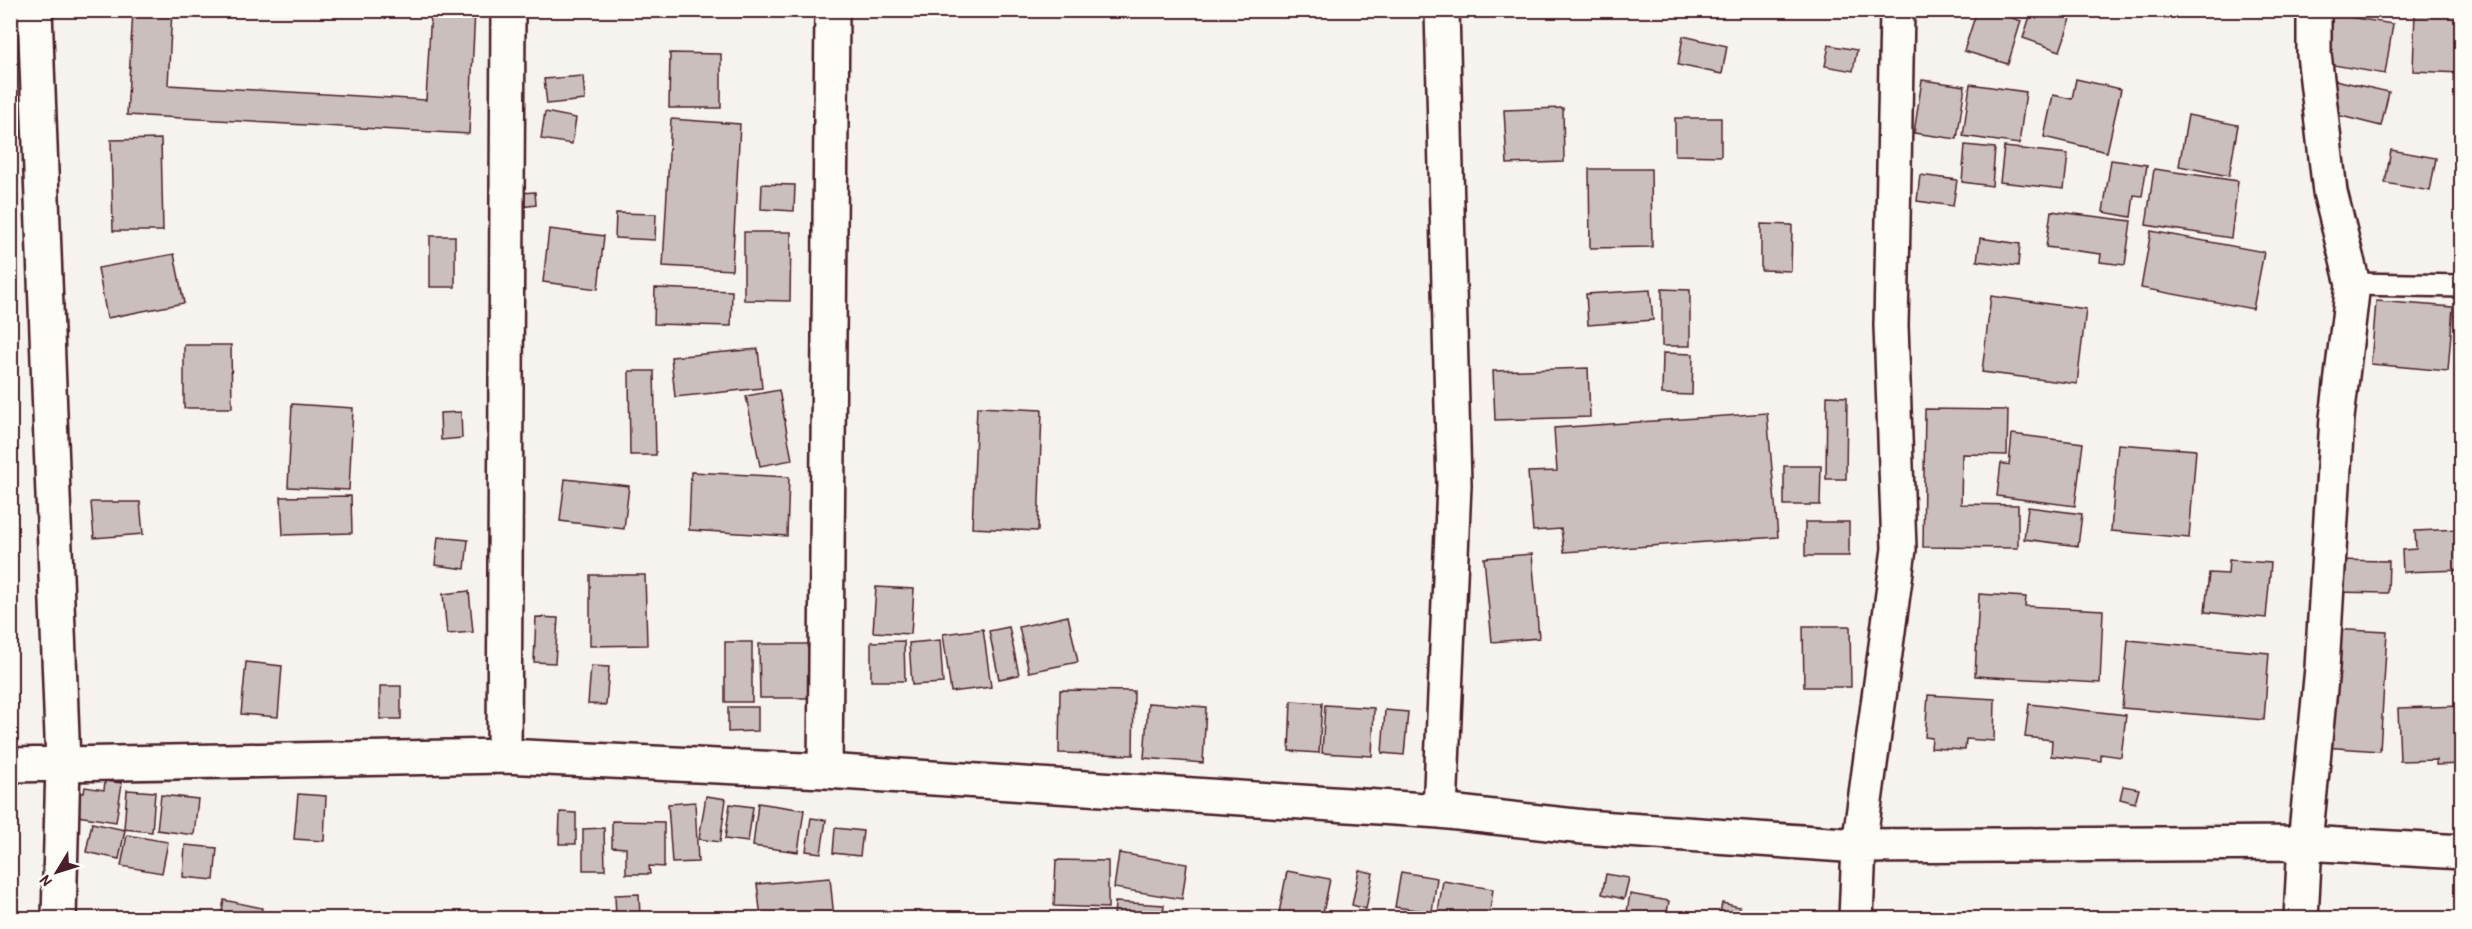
<svg xmlns="http://www.w3.org/2000/svg" width="2472" height="929" font-family="'Patrick Hand',sans-serif">
	<style>
		.building { fill: #cbbfbe; stroke: #4a1f2b; stroke-width: 1.5 }
		.lines { fill: none; stroke-linecap: round; stroke-linejoin: round }
		.service-casing { stroke: #4a1f2b; stroke-width: 26 }
		.minor-casing { stroke: #4a1f2b; stroke-width: 38 }
		.tertiary-casing { stroke: #4a1f2b; stroke-width: 38 }
		.service { stroke: #fdfcf7; stroke-width: 21 }
		.minor { stroke: #fdfcf7; stroke-width: 33 }
		.tertiary { stroke: #fdfcf7; stroke-width: 33 }
	</style>
	<rect width="100%" height="100%" fill="#f6f3ef"/>
	<filter id="ink" filterUnits="userSpaceOnUse"><feTurbulence type="fractalNoise" baseFrequency=".0167" numOctaves="2"/><feDisplacementMap in="SourceGraphic" scale="12" xChannelSelector="R" yChannelSelector="G"/><feConvolveMatrix kernelMatrix="1 2 1 2 8 2 1 2 1" color-interpolation-filters="sRGB"/></filter>
	<g filter="url(#ink)">
		<!-- building -->
		<path class="building" d="M 133,10 L 172,10 L 168,85 L 426,100 L 431,10 L 475,10 L 469,134 L 127,115 Z
			M 1977,10 L 1988,10 L 2021,21 L 2008,64 L 1964,51 Z
			M 2032,10 L 2074,10 L 2060,51 L 2023,38 Z
			M 2415,11 L 2462,14 L 2462,73 L 2413,71 Z
			M 2330,14 L 2393,24 L 2385,74 L 2322,63 Z
			M 1683,36 L 1727,46 L 1722,74 L 1678,65 Z
			M 1829,45 L 1857,50 L 1853,71 L 1825,66 Z
			M 670,53 L 721,54 L 721,108 L 669,108 Z
			M 583,76 L 585,100 L 547,104 L 544,79 Z
			M 2076,79 L 2121,89 L 2107,152 L 2044,137 L 2053,95 L 2072,99 Z
			M 1922,80 L 1965,86 L 1957,139 L 1914,133 Z
			M 2335,80 L 2389,92 L 2381,126 L 2329,113 Z
			M 1970,84 L 2026,92 L 2019,144 L 1963,136 Z
			M 1563,108 L 1564,162 L 1507,164 L 1504,110 Z
			M 545,112 L 576,118 L 572,144 L 541,139 Z
			M 2188,115 L 2238,125 L 2229,176 L 2179,166 Z
			M 1675,118 L 1721,118 L 1721,156 L 1675,155 Z
			M 671,119 L 740,124 L 732,270 L 663,266 Z
			M 161,139 L 163,231 L 113,231 L 111,140 Z
			M 1965,145 L 1995,148 L 1992,186 L 1962,182 Z
			M 2004,147 L 2068,154 L 2064,189 L 2000,182 Z
			M 2391,150 L 2436,158 L 2430,191 L 2385,183 Z
			M 2111,160 L 2147,165 L 2142,196 L 2134,195 L 2131,217 L 2103,212 Z
			M 1589,169 L 1651,169 L 1652,247 L 1590,248 Z
			M 2154,169 L 2238,181 L 2231,238 L 2146,225 Z
			M 1920,175 L 1957,180 L 1953,206 L 1917,201 Z
			M 762,184 L 795,185 L 794,211 L 761,209 Z
			M 535,192 L 536,205 L 521,207 L 520,193 Z
			M 2051,211 L 2131,221 L 2125,265 L 2100,262 L 2101,254 L 2046,247 Z
			M 616,213 L 656,214 L 655,240 L 615,238 Z
			M 1761,224 L 1792,225 L 1791,271 L 1761,270 Z
			M 549,229 L 604,236 L 598,289 L 543,282 Z
			M 2151,231 L 2264,252 L 2253,309 L 2141,288 Z
			M 744,232 L 791,232 L 790,301 L 744,300 Z
			M 430,236 L 455,236 L 455,287 L 430,287 Z
			M 1980,238 L 2020,244 L 2018,266 L 1977,261 Z
			M 174,254 L 184,303 L 107,318 L 98,268 Z
			M 655,288 L 732,291 L 731,326 L 654,324 Z
			M 1662,289 L 1690,290 L 1690,346 L 1662,346 Z
			M 1650,290 L 1653,320 L 1588,325 L 1586,294 Z
			M 1991,296 L 2086,309 L 2077,384 L 1982,372 Z
			M 2376,301 L 2453,307 L 2448,371 L 2371,364 Z
			M 184,345 L 231,345 L 232,408 L 184,408 Z
			M 758,349 L 762,388 L 675,397 L 671,357 Z
			M 1663,353 L 1693,354 L 1692,395 L 1662,394 Z
			M 1588,368 L 1590,417 L 1495,420 L 1493,371 Z
			M 629,371 L 654,371 L 656,455 L 630,455 Z
			M 779,390 L 792,460 L 760,466 L 746,396 Z
			M 1827,396 L 1847,397 L 1846,479 L 1826,479 Z
			M 292,404 L 353,408 L 349,490 L 288,487 Z
			M 977,407 L 1042,410 L 1038,531 L 972,528 Z
			M 1925,409 L 2008,410 L 2007,455 L 1962,454 L 1961,504 L 2018,505 L 2018,548 L 1923,547 Z
			M 461,412 L 462,438 L 441,440 L 440,413 Z
			M 1767,413 L 1778,537 L 1564,552 L 1561,529 L 1533,531 L 1528,472 L 1557,471 L 1554,428 Z
			M 2012,434 L 2083,443 L 2075,506 L 1997,496 L 2001,463 L 2009,465 Z
			M 2118,444 L 2196,450 L 2189,538 L 2111,531 Z
			M 1784,466 L 1821,466 L 1820,505 L 1784,505 Z
			M 691,472 L 789,477 L 787,536 L 689,530 Z
			M 565,479 L 629,486 L 624,529 L 560,521 Z
			M 351,496 L 352,533 L 283,535 L 281,497 Z
			M 91,502 L 140,502 L 143,534 L 94,538 Z
			M 2028,507 L 2082,514 L 2078,546 L 2024,539 Z
			M 1805,522 L 1849,522 L 1849,556 L 1805,556 Z
			M 2462,529 L 2462,570 L 2403,572 L 2402,550 L 2416,549 L 2415,531 Z
			M 438,537 L 468,540 L 465,569 L 435,565 Z
			M 1532,554 L 1539,638 L 1492,642 L 1484,558 Z
			M 2229,560 L 2271,563 L 2266,618 L 2205,612 L 2209,573 L 2228,574 Z
			M 2333,560 L 2389,561 L 2388,593 L 2333,592 Z
			M 590,575 L 645,575 L 647,645 L 590,646 Z
			M 876,587 L 914,589 L 911,634 L 873,632 Z
			M 469,591 L 473,632 L 447,634 L 443,594 Z
			M 1979,594 L 2026,597 L 2025,606 L 2103,610 L 2100,683 L 1975,676 Z
			M 1068,616 L 1078,662 L 1029,672 L 1019,627 Z
			M 536,617 L 558,618 L 555,663 L 534,662 Z
			M 1803,626 L 1850,626 L 1851,687 L 1804,687 Z
			M 1009,627 L 1019,675 L 999,679 L 989,631 Z
			M 983,629 L 991,687 L 951,692 L 943,634 Z
			M 2329,629 L 2387,632 L 2380,751 L 2323,747 Z
			M 940,640 L 943,683 L 912,685 L 909,643 Z
			M 2128,640 L 2269,653 L 2264,720 L 2122,708 Z
			M 904,641 L 905,681 L 871,681 L 871,642 Z
			M 725,642 L 752,642 L 752,702 L 725,702 Z
			M 759,644 L 808,644 L 809,698 L 760,698 Z
			M 246,662 L 282,666 L 278,717 L 241,714 Z
			M 591,666 L 609,667 L 606,705 L 588,704 Z
			M 380,686 L 401,686 L 401,719 L 380,719 Z
			M 1060,690 L 1134,691 L 1133,755 L 1059,753 Z
			M 1928,695 L 1995,699 L 1994,741 L 1966,739 L 1965,750 L 1931,748 L 1932,738 L 1925,737 Z
			M 1291,701 L 1322,703 L 1319,753 L 1289,751 Z
			M 1148,703 L 1206,707 L 1203,763 L 1144,758 Z
			M 2029,704 L 2126,715 L 2121,757 L 2101,754 L 2101,761 L 2051,756 L 2052,740 L 2025,737 Z
			M 1325,705 L 1374,708 L 1372,756 L 1322,753 Z
			M 2462,706 L 2462,764 L 2436,765 L 2436,760 L 2400,761 L 2398,708 Z
			M 728,707 L 758,707 L 758,731 L 728,732 Z
			M 1385,710 L 1408,712 L 1404,755 L 1382,753 Z
			M 105,781 L 122,783 L 116,822 L 71,815 L 74,792 L 84,793 L 85,787 L 104,790 Z
			M 2123,786 L 2139,789 L 2135,803 L 2120,799 Z
			M 127,790 L 155,792 L 152,832 L 124,829 Z
			M 298,794 L 326,796 L 324,841 L 294,839 Z
			M 161,795 L 198,799 L 194,835 L 157,830 Z
			M 706,796 L 726,799 L 720,842 L 699,839 Z
			M 695,802 L 698,862 L 672,863 L 668,804 Z
			M 758,803 L 804,810 L 798,852 L 753,846 Z
			M 730,804 L 753,807 L 748,842 L 725,839 Z
			M 560,812 L 576,813 L 576,844 L 559,844 Z
			M 811,818 L 826,820 L 821,853 L 806,851 Z
			M 612,821 L 664,822 L 664,867 L 649,866 L 650,874 L 626,874 L 626,848 L 612,847 Z
			M 92,823 L 125,830 L 119,859 L 86,852 Z
			M 604,828 L 605,870 L 583,870 L 583,829 Z
			M 835,828 L 863,831 L 860,856 L 833,853 Z
			M 127,835 L 168,842 L 162,873 L 121,866 Z
			M 185,845 L 217,848 L 214,880 L 183,877 Z
			M 1119,853 L 1187,864 L 1182,899 L 1114,888 Z
			M 1056,860 L 1108,861 L 1108,908 L 1054,906 Z
			M 1359,870 L 1373,873 L 1366,909 L 1352,905 Z
			M 1287,871 L 1330,879 L 1322,918 L 1278,918 Z
			M 1401,872 L 1437,878 L 1432,912 L 1395,907 Z
			M 1606,874 L 1629,878 L 1624,899 L 1602,894 Z
			M 830,878 L 834,918 L 761,918 L 757,884 Z
			M 1443,881 L 1493,889 L 1489,918 L 1437,918 Z
			M 639,894 L 640,918 L 616,918 L 615,895 Z
			M 1630,894 L 1669,901 L 1666,918 L 1626,918 Z
			M 224,900 L 262,908 L 260,918 L 221,918 Z
			M 1115,902 L 1164,905 L 1163,918 L 1114,918 Z
			M 1722,903 L 1740,907 L 1738,918 L 1719,918 Z
			M 1563,911 L 1589,915 L 1589,918 L 1561,918 Z"/>
		<g class="lines">
			<defs>
				<path id="service" d="M 2353,284 L 2462,286"/>
				<path id="minor" d="M 504,756 L 508,10
					M 63,764 L 504,756 L 825,771 L 1440,811 L 1584,827 L 1859,846 L 2305,843 L 2462,852
					M 825,771 L 832,10
					M 1440,811 L 1454,485 L 1442,10
					M 1856,918 L 1859,846 L 1899,549 L 1891,326 L 1897,10
					M 2301,918 L 2305,843 L 2322,668 L 2337,418 L 2353,284 L 2330,192 L 2314,54 L 2314,10"/>
				<path id="tertiary" d="M 35,10 L 63,764 L 59,918
					M 10,765 L 63,764"/>
			</defs>
			<!-- service casing -->
			<use href="#service" class="service-casing"/>
			<!-- minor casing -->
			<use href="#minor" class="minor-casing"/>
			<!-- tertiary casing -->
			<use href="#tertiary" class="tertiary-casing"/>
			<!-- service -->
			<use href="#service" class="service"/>
			<!-- minor -->
			<use href="#minor" class="minor"/>
			<!-- tertiary -->
			<use href="#tertiary" class="tertiary"/>
		</g>
	</g>
	<!-- margin -->
	<rect width="2472" height="929" fill="none" stroke="#fdfcf7" stroke-width="36"/>
	<rect x="18" y="18" width="2436" height="893" fill="none" stroke="#4a1f2b" stroke-width="2" filter="url(#ink)"/>
	<!-- north arrow -->
	<g transform="translate(57 872) rotate(232)" stroke="#fdfcf7" stroke-width="4.5" paint-order="stroke">
	<path d="M0-4.5L10 22L0 15L-10 22Z" fill="#4a1f2b"/>
	<text y="-9" font-size="16" font-weight="bold" text-anchor="middle" fill="#4a1f2b">N</text>
	</g>
</svg>
